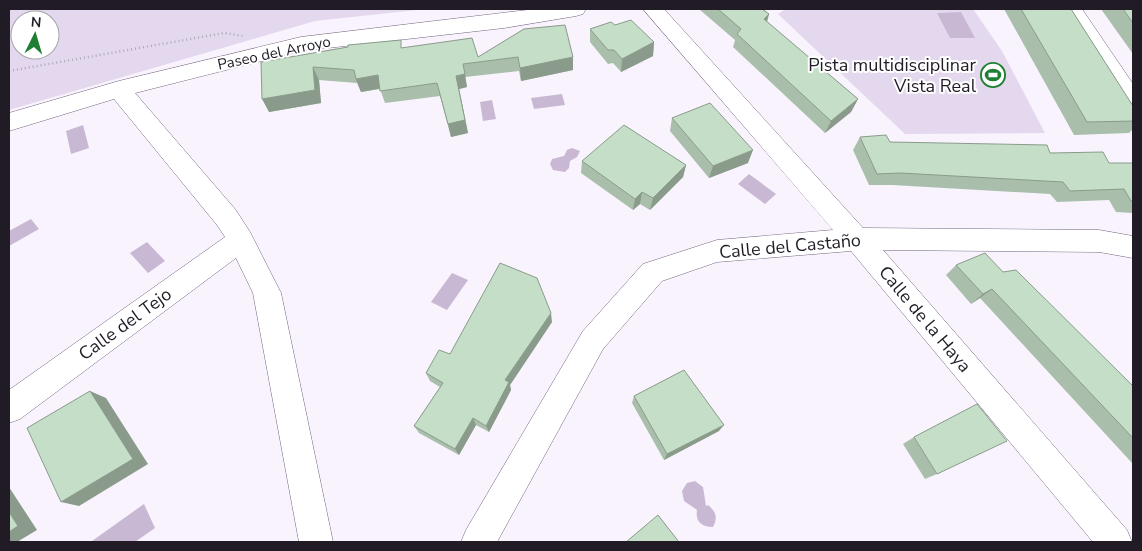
<svg xmlns="http://www.w3.org/2000/svg" width="1142" height="551" font-family="'Nunito Sans',sans-serif">
	<style>
		.green { fill: #e4d8ee; fill-rule: evenodd }
		.water { fill: #c8b8d3 }
		.lines { fill: none; stroke-linecap: round; stroke-linejoin: round }
		.minor-casing { stroke: #72637d; stroke-width: 1 }
		.path { stroke: #afa9b4; stroke-width: 2.5; stroke-dasharray: 1 3; stroke-linecap: butt }
		.minor { fill: #fff; fill-rule: evenodd }
		.wall { fill: #a9bfab }
		.shaded-wall { fill: #8a9b8b }
		.building { fill: #c5dec7; stroke: #8a9b8b }
		.labels { text-anchor: middle; stroke-width: 4; stroke-linejoin: round; paint-order: stroke }
		.far-street-label { font-size: 15px; fill: #211b26; stroke: #fff }
		.poi-label { font-size: 18px; fill: #211b26; stroke: #fff; text-anchor: end }
		.street-label { font-size: 18px; fill: #211b26; stroke: #fff }
	</style>
	<rect width="100%" height="100%" fill="#f9f3fe"/>
	<!-- green -->
	<path class="green" d="M 9,9 L 426,9 L 315,21 L 9,110 ZM 20,20 L 50,20 L 50,50 L 20,50 Z
		M 786,9 L 973,9 L 1002,51 L 1045,133 L 905,134 L 778,14 Z"/>
	<!-- water -->
	<path class="water" d="M 961,12 L 975,38 L 950,38 L 937,13 Z
		M 562,94 L 565,105 L 534,109 L 531,98 Z
		M 492,100 L 496,119 L 483,121 L 480,102 Z
		M 83,125 L 89,148 L 71,154 L 66,131 Z
		M 572,148 L 580,151 L 577,157 L 570,161 L 569,168 L 565,172 L 553,170 L 550,164 L 552,159 L 564,156 L 567,150 Z
		M 749,174 L 776,194 L 765,204 L 738,184 Z
		M 31,219 L 39,229 L 9,246 L 9,231 Z
		M 147,242 L 165,261 L 148,273 L 130,253 Z
		M 452,273 L 468,280 L 447,310 L 431,302 Z
		M 695,481 L 703,487 L 706,506 L 708,505 C 716,512 718,517 713,527 C 702,527 695,522 697,510 L 684,501 L 682,491 L 687,483 Z
		M 144,504 L 155,528 L 135,542 L 92,542 L 92,541 Z"/>
	<g class="lines">
		<defs>
			<path id="minor" d="M 536,9 L 586,9 L 583,14 L 576,16 L 504,28 L 301,51 L 135,93 L 235,209 L 250,232 L 281,293 L 333,542 L 299,542 L 253,293 L 236,258 L 20,419 L 9,423 L 9,390 L 225,237 L 217,225 L 114,99 L 9,131 L 9,113 L 119,81 L 301,37 Z
				M 643,9 L 664,9 L 863,228 L 1099,230 L 1133,236 L 1133,258 L 1099,252 L 883,250 L 1127,530 L 1132,542 L 1093,542 L 851,251 L 717,262 L 662,281 L 603,349 L 497,542 L 461,542 L 466,530 L 583,331 L 643,264 L 717,240 L 833,230 Z
				M 1062,9 L 1082,9 L 1133,84 L 1133,110 L 1125,108 Z"/>
		</defs>
		<!-- minor casing -->
		<use href="#minor" class="minor-casing"/>
		<!-- path -->
		<path class="path" d="M 9,71 L 224,33 L 244,36"/>
		<!-- minor -->
		<use href="#minor" class="minor"/>
	</g>
	<!-- wall -->
	<path class="wall" d="M 699,9 L 763,9 L 769,14 L 767,22 L 858,99 L 851,112 L 825,133 L 733,47 L 735,40 Z
		M 1004,9 L 1071,9 L 1133,106 L 1133,129 L 1129,133 L 1074,135 Z
		M 1101,9 L 1133,9 L 1133,54 Z
		M 615,25 L 654,42 L 653,56 L 621,72 L 613,63 L 608,64 L 590,42 L 590,29 Z
		M 524,29 L 573,70 L 521,81 L 519,71 L 465,77 L 467,87 L 459,89 L 468,133 L 451,137 L 440,96 L 385,103 L 380,89 L 361,92 L 357,83 L 319,80 L 321,103 L 269,112 L 261,62 L 403,48 L 478,57 Z
		M 672,118 L 748,163 L 709,178 L 670,131 Z
		M 860,137 L 890,142 L 1050,153 L 1109,163 L 1133,163 L 1133,213 L 1116,212 L 1109,200 L 1057,202 L 1050,194 L 892,185 L 869,185 L 853,150 Z
		M 582,161 L 686,165 L 683,177 L 650,210 L 640,204 L 633,210 L 581,173 Z
		M 956,265 L 1003,272 L 1133,386 L 1133,464 L 980,298 L 971,304 L 946,275 Z
		M 552,322 L 510,385 L 511,390 L 489,432 L 476,425 L 459,455 L 419,433 L 414,426 L 440,387 L 430,381 L 426,373 L 450,354 Z
		M 634,396 L 719,431 L 664,460 L 632,403 Z
		M 914,437 L 937,474 L 925,479 L 903,444 Z"/>
	<!-- shaded-wall -->
	<path class="shaded-wall" d="M 769,14 L 765,28 L 764,19 Z
		M 654,42 L 653,56 L 621,72 L 622,59 Z
		M 573,57 L 573,70 L 521,81 L 520,68 Z
		M 313,67 L 319,80 L 321,103 L 269,112 L 262,99 Z
		M 465,74 L 467,87 L 459,89 L 468,133 L 451,137 L 448,124 L 456,76 Z
		M 378,75 L 383,88 L 361,92 L 356,79 Z
		M 858,99 L 851,112 L 825,133 L 831,121 Z
		M 753,150 L 748,163 L 709,178 L 713,166 Z
		M 686,165 L 683,177 L 650,210 L 653,198 Z
		M 642,192 L 640,204 L 633,210 L 635,199 Z
		M 992,289 L 980,298 L 971,304 L 983,294 Z
		M 551,313 L 552,322 L 510,385 L 511,390 L 489,432 L 486,426 L 505,380 Z
		M 90,391 L 106,398 L 148,464 L 79,506 L 61,502 Z
		M 473,418 L 476,425 L 459,455 L 455,449 Z
		M 724,425 L 719,431 L 664,460 L 667,454 Z
		M 9,487 L 37,530 L 17,542 L 9,542 Z"/>
	<!-- building -->
	<path class="building" d="M 718,9 L 762,9 L 769,14 L 764,19 L 858,99 L 831,121 L 737,34 L 741,29 Z
		M 1021,9 L 1071,9 L 1133,106 L 1133,121 L 1087,122 Z
		M 1123,9 L 1133,9 L 1133,23 Z
		M 631,20 L 654,42 L 622,59 L 614,50 L 608,50 L 590,29 L 611,22 L 615,25 Z
		M 565,25 L 573,57 L 520,68 L 518,57 L 463,64 L 465,74 L 456,76 L 465,120 L 448,124 L 437,83 L 380,91 L 378,75 L 356,79 L 354,70 L 313,67 L 315,90 L 262,99 L 261,62 L 348,47 L 348,45 L 401,40 L 401,48 L 472,38 L 478,57 L 524,29 Z
		M 710,103 L 753,150 L 713,166 L 672,118 Z
		M 624,125 L 686,165 L 653,198 L 642,192 L 635,199 L 582,161 Z
		M 886,135 L 890,142 L 1047,145 L 1050,153 L 1103,152 L 1109,163 L 1133,163 L 1133,201 L 1131,201 L 1124,189 L 1070,191 L 1063,182 L 900,173 L 877,174 L 860,137 Z
		M 985,253 L 1003,272 L 1016,270 L 1133,386 L 1133,438 L 992,289 L 983,294 L 956,265 Z
		M 500,263 L 537,278 L 551,313 L 505,380 L 509,382 L 486,426 L 473,418 L 455,449 L 414,426 L 443,383 L 426,373 L 439,350 L 450,354 Z
		M 684,370 L 724,425 L 667,454 L 634,396 Z
		M 90,391 L 133,459 L 61,502 L 27,428 Z
		M 977,404 L 1007,441 L 937,474 L 914,437 Z
		M 9,512 L 18,526 L 9,532 Z
		M 658,515 L 679,542 L 626,542 Z"/>
	<!-- icons -->
	<defs>
		<symbol id="stadium-ring" viewBox="-11 -11 22 22"><circle r="9.5" fill="#fff" stroke="#1f8033" stroke-width="1.5"/><path d="M0-5a6.5 5 0 1 0 0 10a6.5 5 0 1 0 0-10ZM-3.5-1.8h7v3.6h-7Z" fill="#1f8033"/></symbol>
	</defs>
	<g fill-rule="evenodd">
		<use href="#stadium-ring" x="979" y="61" width="28" height="28"/>
	</g>
	<g class="labels">
		<!-- far-street labels -->
		<g class="far-street-label">
			<text transform="translate(274 53) rotate(-12)" y="5">Paseo del Arroyo</text>
		</g>
		<!-- poi labels -->
		<g class="poi-label">
			<text x="976" y="71">Pista multidisciplinar<tspan x="976" dy="21">Vista Real</tspan></text>
		</g>
		<!-- street labels -->
		<g class="street-label">
			<text transform="translate(790 246) rotate(-5)" y="6">Calle del Castaño</text>
			<text transform="translate(925 319) rotate(50)" y="6">Calle de la Haya</text>
			<text transform="translate(125 324) rotate(-36)" y="6">Calle del Tejo</text>
		</g>
	</g>
	<!-- border -->
	<rect width="1142" height="551" fill="none" stroke="#211b26" stroke-width="20"/>
	<!-- north arrow -->
	<g transform="translate(35 35) rotate(5)"><circle r="24" fill="#ffffff" stroke="#a6a4a8"/>
	<path d="M0-4L9 19L0 12L-9 19Z" fill="#1f8033"/>
	<text y="-8" font-size="14" font-weight="bold" text-anchor="middle" fill="#211b26">N</text>
	</g>
</svg>
